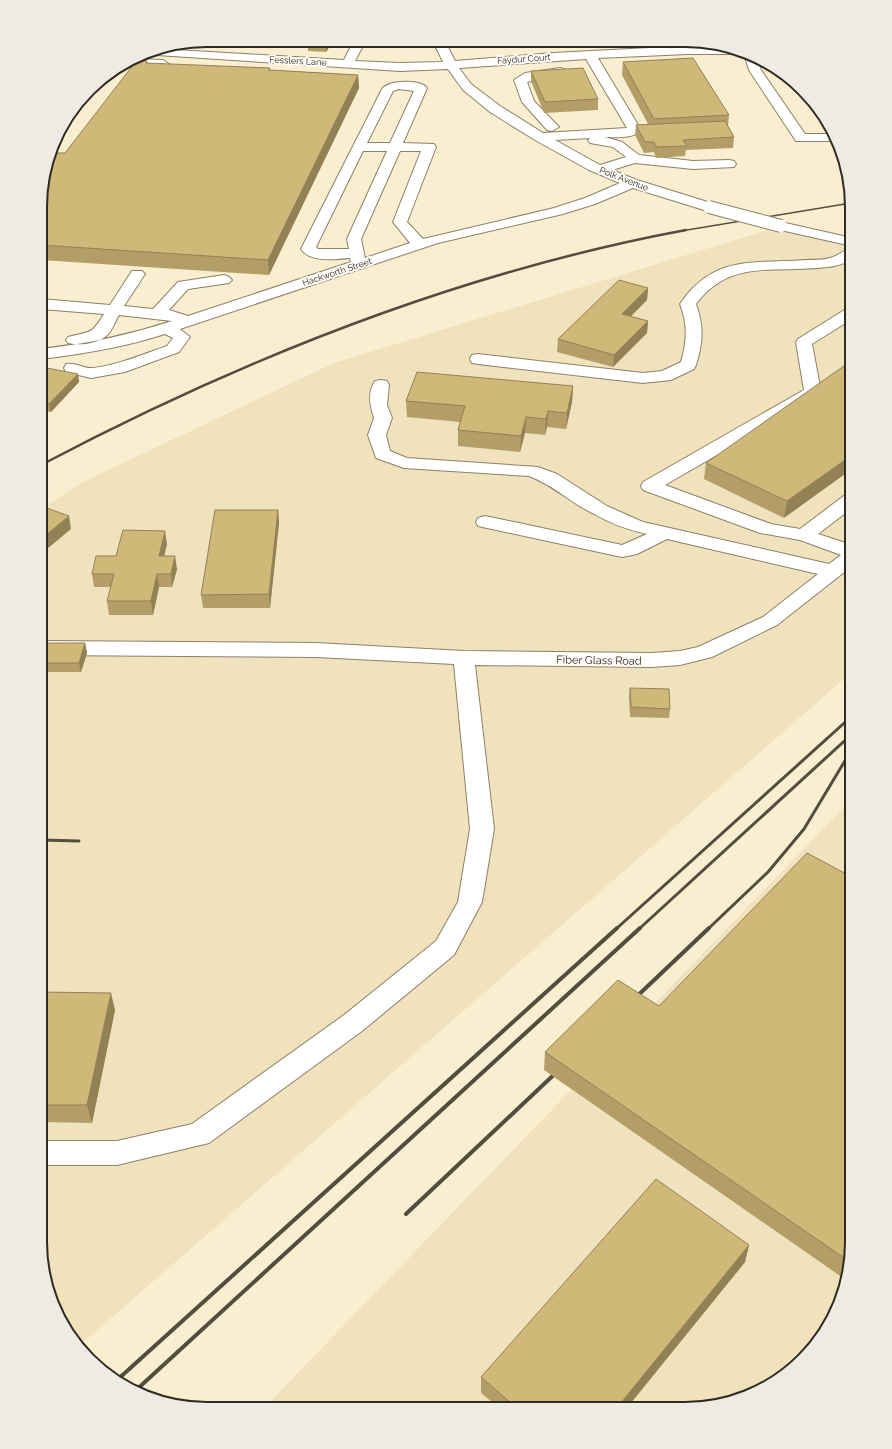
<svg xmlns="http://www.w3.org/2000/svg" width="892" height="1449" font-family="Raleway,sans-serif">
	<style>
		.built { fill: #efe2bd }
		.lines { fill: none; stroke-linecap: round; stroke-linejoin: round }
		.minor-casing { stroke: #8b8166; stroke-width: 2 }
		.minor { fill: #fff; fill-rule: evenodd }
		.rail-far3 { stroke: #534d3e; stroke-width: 1.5 }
		.rail-far2 { stroke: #534d3e; stroke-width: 2.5 }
		.rail-far1 { stroke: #534d3e; stroke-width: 3 }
		.rail { stroke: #534d3e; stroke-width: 4 }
		.minor-bridge-casing { stroke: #8b8166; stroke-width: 14; stroke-linecap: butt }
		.minor-bridge { stroke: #fff; stroke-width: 12 }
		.wall { fill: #b39e68 }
		.shaded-wall { fill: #928155 }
		.building { fill: #d0b879; stroke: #928155 }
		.labels { text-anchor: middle; stroke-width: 4; stroke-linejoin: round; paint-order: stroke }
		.far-street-label { font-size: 9px; fill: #302b20; stroke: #fefcf6 }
		.street-label { font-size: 11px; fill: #302b20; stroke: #fefcf6 }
		.rim { fill: none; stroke: #302b20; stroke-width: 2 }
	</style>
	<rect width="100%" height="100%" fill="#f9eed0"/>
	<!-- built -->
	<path class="built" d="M 781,226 L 852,241 L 852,672 L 78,1347 L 53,1306 L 40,1242 L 41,509 L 83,482 L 334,363 Z
		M 852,799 L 852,1254 L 843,1296 L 818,1344 L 787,1375 L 749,1396 L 686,1409 L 264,1408 Z"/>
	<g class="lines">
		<defs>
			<path id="minor" d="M 354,40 L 366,40 L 355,61 L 400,63 L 443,62 L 433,41 L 445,41 L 455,61 L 553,53 L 688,46 L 729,47 L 749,53 L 757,57 L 761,70 L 805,134 L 834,134 L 838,141 L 796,141 L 749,70 L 744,54 L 688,54 L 598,58 L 641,130 C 634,139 616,137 605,137 L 622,142 L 639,155 L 693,161 L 729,160 L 734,161 L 736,164 L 734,167 L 693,169 L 635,163 L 612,170 L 637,180 L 714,204 L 716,207 L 714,210 L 704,210 L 633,188 L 595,204 L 563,214 L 438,243 L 180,329 L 190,337 L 179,352 L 125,372 L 91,378 L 66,372 L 64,368 L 66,364 C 76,362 84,369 93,368 C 119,365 143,354 167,346 L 173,338 L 165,334 C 125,347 83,354 41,359 L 41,349 C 86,344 129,335 172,321 L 119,315 C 115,322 111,333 105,337 C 95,344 80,346 68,343 L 66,340 L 68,337 C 91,331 91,335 104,314 L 41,309 L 41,299 L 110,305 L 132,271 L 142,271 L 145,274 L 124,306 L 153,309 L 178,282 L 224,275 L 229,277 L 232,280 L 229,283 L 188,289 L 169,310 L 188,316 L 351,262 L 350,258 C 336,259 310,263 301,249 L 382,89 C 388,80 421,79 427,88 L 403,143 L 434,144 L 436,147 L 407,222 L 423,239 L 554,208 L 585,198 L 620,183 L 589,170 L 535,140 L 490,112 L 463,90 L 448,69 L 400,71 L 141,54 L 160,49 L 344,60 ZM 586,59 L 627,128 L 543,133 L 500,106 L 471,84 L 459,68 ZM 399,89 L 414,91 L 390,143 L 367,143 L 393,91 ZM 590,138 L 588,140 L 590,143 L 613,147 L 626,157 L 600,165 L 555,140 ZM 363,151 L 387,151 L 347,239 L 349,249 L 318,249 L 316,247 ZM 400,151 L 421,151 L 393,222 L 410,243 L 365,258 L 361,239 Z
				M 133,59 L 163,60 L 169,64 L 163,68 L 124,65 Z
				M 560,68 L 564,69 L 566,72 L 564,75 L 527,82 L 534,101 L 559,127 L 552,131 L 547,130 L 522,102 L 514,80 L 525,73 Z
				M 781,222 L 852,238 L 852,246 L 776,229 L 774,226 L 776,223 Z
				M 852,248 L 852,259 C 841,266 830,267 817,268 C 769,272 728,261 696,304 C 704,326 703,343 696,365 L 694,369 L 671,380 L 643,383 L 478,364 L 472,363 L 470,359 L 472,355 L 478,354 L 643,373 L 662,371 L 681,362 C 687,341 688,325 680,304 C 714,254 753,264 806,260 C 814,260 823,260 830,258 C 838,256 844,250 852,248 Z
				M 852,307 L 852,319 L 812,344 L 821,392 L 819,396 L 665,485 L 771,524 L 800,529 L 845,495 L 852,493 L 852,508 L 818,534 L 852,545 L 852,566 L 777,625 L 712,657 L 680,665 L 652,667 L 475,665 L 494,829 L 482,902 L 454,955 L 362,1031 L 209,1143 L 117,1165 L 40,1165 L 40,1141 L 117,1141 L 192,1124 L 344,1015 L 436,941 L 458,902 L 470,829 L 454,664 L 316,657 L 41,655 L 41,641 L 316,643 L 464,651 L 652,653 L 680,651 L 698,647 L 763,617 L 818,574 L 667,539 L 637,554 L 622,557 L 478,526 L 476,522 L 478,518 L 485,516 L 622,545 L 647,534 C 628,530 610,523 594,514 C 571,503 553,485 529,476 L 404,468 L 376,458 L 368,435 L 374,418 C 370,406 367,392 375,381 L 381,380 L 387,381 L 389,385 L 387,405 L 392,418 L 386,435 L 390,451 L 407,458 L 538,467 L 557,474 L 607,506 L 643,522 L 829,564 L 841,555 L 800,540 L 760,533 L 643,490 L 641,486 L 643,482 L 804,390 L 796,342 L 798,339 L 846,309 Z"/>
		</defs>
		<!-- minor casing -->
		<use href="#minor" class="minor-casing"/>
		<!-- minor -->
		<use href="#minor" class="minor"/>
		<!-- rail-far3 -->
		<path class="rail-far3" d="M 681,231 L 851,203"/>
		<!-- rail-far2 -->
		<path class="rail-far2" d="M 41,465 C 244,358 460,272 686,230"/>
		<!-- rail-far1 -->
		<path class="rail-far1" d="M 41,840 L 79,841
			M 616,929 L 852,716
			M 639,929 L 852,734
			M 708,929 L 768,872 L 804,829 L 852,749"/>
		<!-- rail -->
		<path class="rail" d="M 632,1001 L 709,928
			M 406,1214 L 561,1068
			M 116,1381 L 617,928
			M 134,1392 L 640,928"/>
		<defs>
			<path id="minor-bridge" d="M 709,207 L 781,226"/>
		</defs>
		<!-- minor-bridge casing -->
		<use href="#minor-bridge" class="minor-bridge-casing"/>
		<!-- minor-bridge -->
		<use href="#minor-bridge" class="minor-bridge"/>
	</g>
	<!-- wall -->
	<path class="wall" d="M 207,40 L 245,40 L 240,48 L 181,45 Z
		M 310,40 L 333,40 L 333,41 L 326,52 L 308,51 L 308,44 Z
		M 589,41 L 620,41 L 620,43 Z
		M 623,62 L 729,115 L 728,126 L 734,137 L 733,148 L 686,150 L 685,156 L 656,158 L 654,152 L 644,153 L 635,135 L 636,125 L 648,124 L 622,75 Z
		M 147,63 L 358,75 L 359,88 L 269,275 L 41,260 L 41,185 L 48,170 L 47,166 L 50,158 L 65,153 Z
		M 531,71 L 598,99 L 598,110 L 544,113 L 531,81 Z
		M 802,90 L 818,105 L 828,124 L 823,124 Z
		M 648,288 L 647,300 L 631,316 L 648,321 L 647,333 L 613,367 L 557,352 L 558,339 Z
		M 852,362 L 784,518 L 704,479 L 706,463 Z
		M 41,374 L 78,374 L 79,382 L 51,412 L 41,411 Z
		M 573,386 L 572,402 L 566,429 L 547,427 L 545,435 L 525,433 L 520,452 L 458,446 L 458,430 L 460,422 L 407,417 L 406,401 Z
		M 278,510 L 279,523 L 270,608 L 203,608 L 201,595 Z
		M 167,544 L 164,556 L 177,569 L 172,587 L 159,587 L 153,615 L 109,615 L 107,601 L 111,587 L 94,587 L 92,574 L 116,556 Z
		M 41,643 L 85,643 L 87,653 L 81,672 L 41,672 Z
		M 630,688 L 670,709 L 669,718 L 630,717 L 629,697 Z
		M 40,992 L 115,1010 L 92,1123 L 40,1122 Z
		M 659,1006 L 852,1254 L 846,1280 L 544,1070 L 545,1052 Z
		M 749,1245 L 745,1262 L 626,1409 L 499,1408 L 481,1393 L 481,1377 Z"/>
	<!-- shaded-wall -->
	<path class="shaded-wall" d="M 240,40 L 245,40 L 240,48 Z
		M 329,40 L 333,40 L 333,41 L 326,52 L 326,45 Z
		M 358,75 L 359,88 L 269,275 L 268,260 Z
		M 648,288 L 647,300 L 621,326 L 622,314 Z
		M 648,321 L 647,333 L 613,367 L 614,355 Z
		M 78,374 L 79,382 L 51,412 L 49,404 Z
		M 573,386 L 572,402 L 566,429 L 567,413 Z
		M 548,411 L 547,427 L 545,435 L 546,419 Z
		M 526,417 L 525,433 L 520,452 L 521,436 Z
		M 852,455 L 852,469 L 784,518 L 787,501 Z
		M 278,510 L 279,523 L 270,608 L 269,594 Z
		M 69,516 L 71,529 L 41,554 L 41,539 Z
		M 165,531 L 167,544 L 161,569 L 159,556 Z
		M 175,556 L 177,569 L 172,587 L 171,574 Z
		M 157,574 L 159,587 L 153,615 L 151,601 Z
		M 85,643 L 87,653 L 81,672 L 79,663 Z
		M 111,993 L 115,1010 L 92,1123 L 87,1105 Z
		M 749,1245 L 745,1262 L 626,1409 L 616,1409 Z"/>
	<!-- building -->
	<path class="building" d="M 310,40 L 329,40 L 326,45 L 308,44 Z
		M 693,58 L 729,115 L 654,119 L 623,62 Z
		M 137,60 L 147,61 L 146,63 L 270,68 L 269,70 L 358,75 L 268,260 L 41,245 L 41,185 L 45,174 L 54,162 L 48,162 L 50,158 L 54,153 L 65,153 Z
		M 583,68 L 598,99 L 545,102 L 531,71 Z
		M 725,121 L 734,137 L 683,140 L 687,146 L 657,147 L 654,142 L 645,142 L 636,125 Z
		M 619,280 L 648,288 L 622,314 L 648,321 L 614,355 L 558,339 Z
		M 851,361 L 852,362 L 852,455 L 787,501 L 706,463 Z
		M 47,368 L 78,374 L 49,404 L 41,402 L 41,374 Z
		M 417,372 L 573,386 L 567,413 L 548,411 L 546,419 L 526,417 L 521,436 L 458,430 L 465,406 L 406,401 Z
		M 41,506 L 69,516 L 41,539 Z
		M 215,510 L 278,510 L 269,594 L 201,595 Z
		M 123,530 L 165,531 L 159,556 L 175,556 L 171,574 L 157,574 L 151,601 L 107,601 L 114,574 L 92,574 L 96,556 L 116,556 Z
		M 41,643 L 85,643 L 79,663 L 41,663 Z
		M 630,688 L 669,689 L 670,709 L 631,707 Z
		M 807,853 L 852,877 L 852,1254 L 850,1262 L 545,1052 L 618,980 L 659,1006 Z
		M 40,992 L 111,993 L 87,1105 L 40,1105 Z
		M 656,1179 L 749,1245 L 616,1409 L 518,1409 L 481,1377 Z"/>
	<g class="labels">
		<!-- far-street labels -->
		<g class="far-street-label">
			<text transform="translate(524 59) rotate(-4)" y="3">Faydur Court</text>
			<text transform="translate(298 61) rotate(3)" y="3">Fesslers Lane</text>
			<text transform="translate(624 179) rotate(21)" y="3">Polk Avenue</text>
			<text transform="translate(337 272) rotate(-18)" y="3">Hackworth Street</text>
		</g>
		<!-- street labels -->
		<g class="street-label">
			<text transform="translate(599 660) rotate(1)" y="4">Fiber Glass Road</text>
		</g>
	</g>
	<!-- crop -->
	<path d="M0 0H892V1449H0ZM207 47H685A160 160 0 0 1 845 207V1242A160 160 0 0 1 685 1402H207A160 160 0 0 1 47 1242V207A160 160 0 0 1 207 47Z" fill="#eeebe5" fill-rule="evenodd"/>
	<path class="rim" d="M207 47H685A160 160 0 0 1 845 207V1242A160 160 0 0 1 685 1402H207A160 160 0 0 1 47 1242V207A160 160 0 0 1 207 47Z"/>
</svg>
